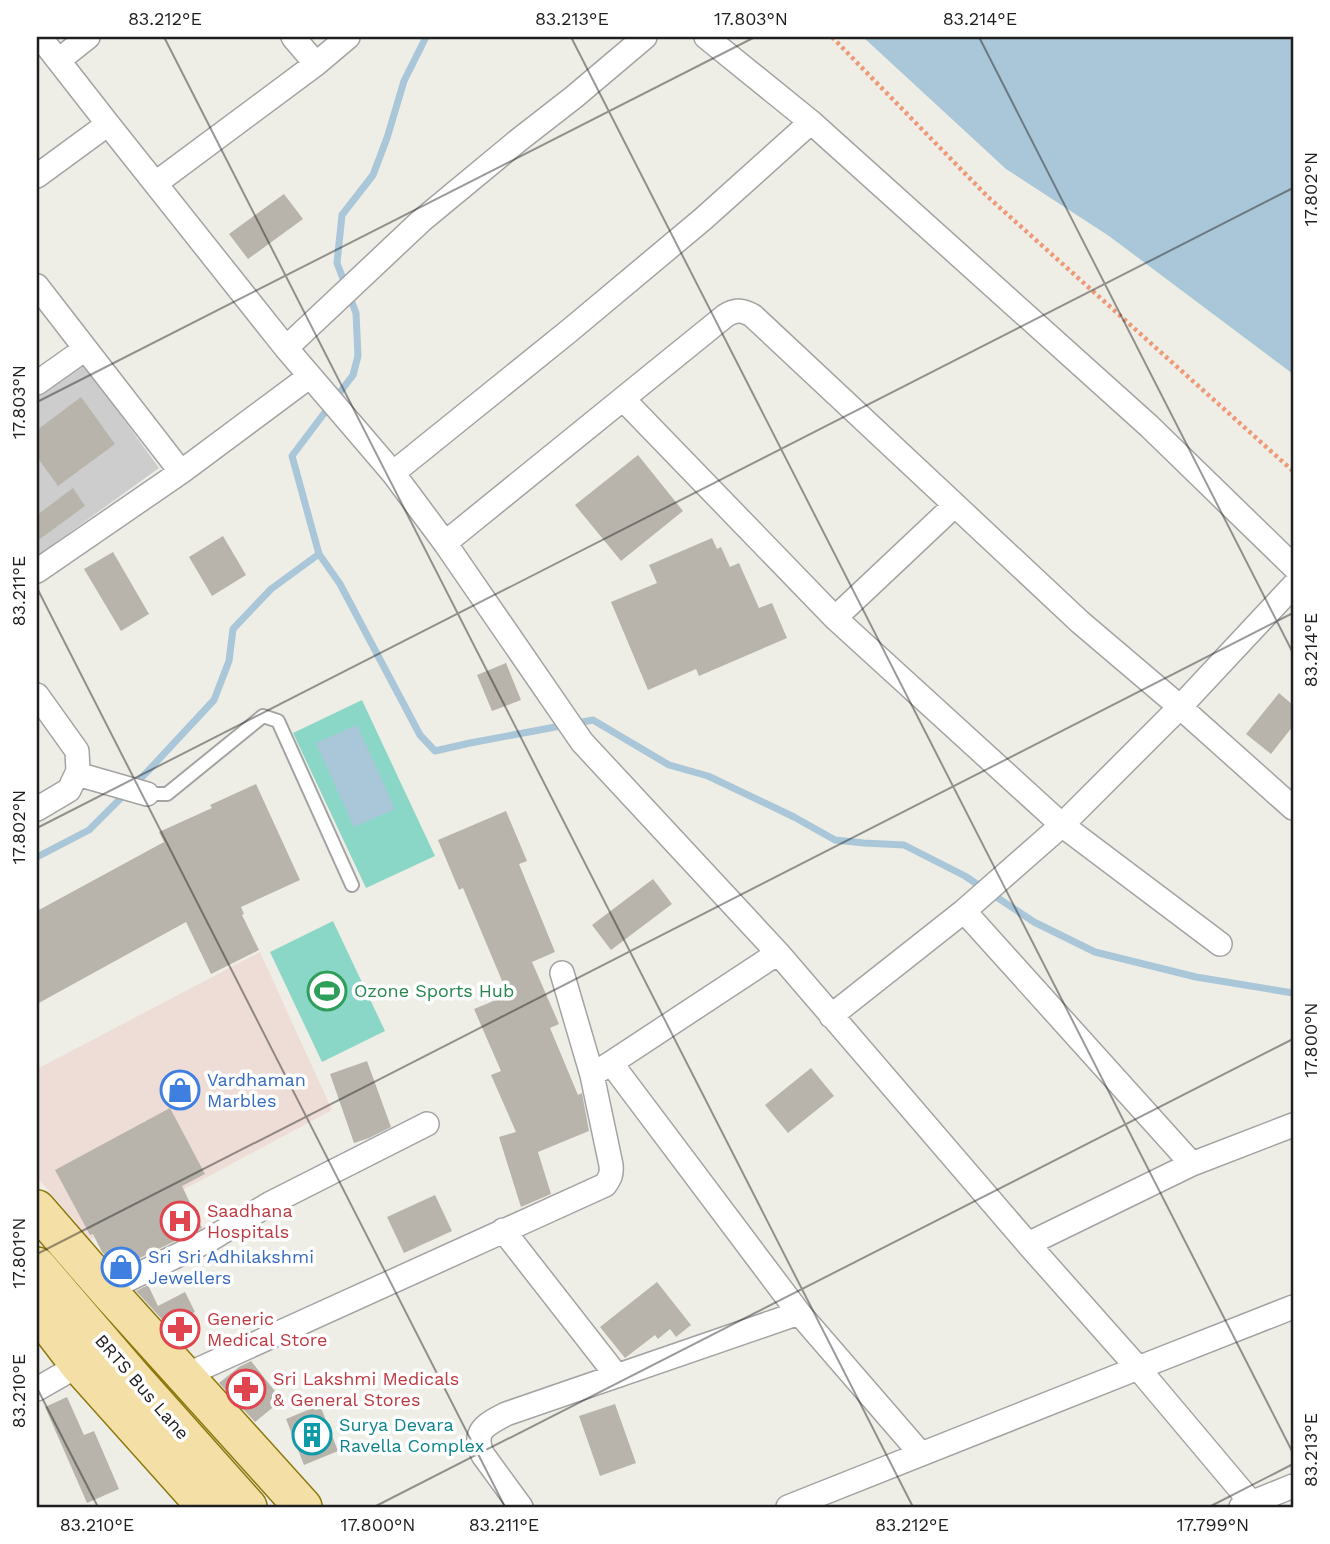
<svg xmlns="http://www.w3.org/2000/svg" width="1330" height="1544" font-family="'Work Sans',sans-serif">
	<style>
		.commercial { fill: #eedcd7 }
		.religious { fill: #cdcdcd }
		.pitch { fill: #8bd7c7 }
		.water { fill: #aac6d9 }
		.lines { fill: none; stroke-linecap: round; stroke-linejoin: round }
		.stream { stroke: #aac6d9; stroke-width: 7 }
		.building { fill: #b8b4ac }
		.lane-casing { stroke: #a3a3a3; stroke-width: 16 }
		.street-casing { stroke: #a3a3a3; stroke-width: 26 }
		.primary-casing { stroke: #8d790d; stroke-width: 40 }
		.path { stroke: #ee9978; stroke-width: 4.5; stroke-dasharray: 3.5 3.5; stroke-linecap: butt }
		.lane { stroke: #fff; stroke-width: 12 }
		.street { stroke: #fff; stroke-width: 23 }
		.primary { stroke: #f4e0a6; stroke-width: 37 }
		.ticks { fill: none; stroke: #1f1f1f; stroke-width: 2; stroke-opacity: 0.45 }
		.labels { text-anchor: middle; stroke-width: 7; stroke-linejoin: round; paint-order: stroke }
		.leisure-label { font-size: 18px; fill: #27864d; stroke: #fff; text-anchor: start }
		.shop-label { font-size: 18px; fill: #366cbe; stroke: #fff; text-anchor: start }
		.health-label { font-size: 18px; fill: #be3a42; stroke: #fff; text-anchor: start }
		.street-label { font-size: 18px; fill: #1f1f1f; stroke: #fff }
		.culture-label { font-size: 18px; fill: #0d838f; stroke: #fff; text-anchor: start }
		.neatline { fill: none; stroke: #1f1f1f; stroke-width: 2.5 }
		.ticks-label { font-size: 18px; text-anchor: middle; fill: #1f1f1f }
	</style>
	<rect width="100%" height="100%" fill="#efeee6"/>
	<!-- commercial -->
	<path class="commercial" d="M 260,952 L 332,1110 L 90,1240 L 37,1177 L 37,1069 Z"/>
	<!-- religious -->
	<path class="religious" d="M 82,362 L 159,468 L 37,556 L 37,395 Z"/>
	<!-- pitch -->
	<path class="pitch" d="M 362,700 L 435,856 L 366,888 L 293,733 Z
		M 333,921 L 385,1031 L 322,1062 L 270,952 Z"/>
	<!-- water -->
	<path class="water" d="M 863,37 L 1293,37 L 1293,374 L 1109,236 L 1006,169 Z
		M 357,725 L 395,809 L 354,827 L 316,743 Z"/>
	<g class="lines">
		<!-- stream -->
		<path class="stream" d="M 319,554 L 292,456 L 353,375 L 358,356 L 356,313 L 337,263 L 342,215 L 373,175 L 387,138 L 404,81 L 426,37
			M 37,857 L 89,830 L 148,771 L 214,700 L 229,661 L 233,629 L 271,589 L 319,554 L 340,584 L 420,735 L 435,751 L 470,743 L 593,720 L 669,765 L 708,776 L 794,817 L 835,840 L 864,843 L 904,845 L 965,876 L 1034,922 L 1095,952 L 1196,977 L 1293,993"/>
	</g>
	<!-- building -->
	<path class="building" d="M 284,194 L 303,219 L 248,259 L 229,234 Z
		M 81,397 L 115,444 L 58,486 L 37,457 L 37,430 Z
		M 638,455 L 683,511 L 621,561 L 575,505 Z
		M 73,488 L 85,506 L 37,541 L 37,515 Z
		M 223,536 L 246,575 L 212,596 L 189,557 Z
		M 712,538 L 717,549 L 721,547 L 730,567 L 739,563 L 759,608 L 772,603 L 787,638 L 699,676 L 696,669 L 648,690 L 611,602 L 657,583 L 649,565 Z
		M 113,552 L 149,614 L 121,631 L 84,569 Z
		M 506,663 L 521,700 L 492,711 L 477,675 Z
		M 1279,693 L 1293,705 L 1293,726 L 1271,754 L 1246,734 Z
		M 256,784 L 300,880 L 241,907 L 244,914 L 242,915 L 259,950 L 211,974 L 186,922 L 37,1004 L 37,911 L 164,842 L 159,832 L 212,808 L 210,805 Z
		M 506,811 L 527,861 L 519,864 L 555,952 L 532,962 L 559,1024 L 550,1028 L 578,1095 L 582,1093 L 589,1131 L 538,1152 L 551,1194 L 521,1207 L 499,1137 L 516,1132 L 491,1075 L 501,1071 L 474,1009 L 508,995 L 463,888 L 459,890 L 438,840 Z
		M 653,879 L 672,904 L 611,950 L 592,925 Z
		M 367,1061 L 391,1127 L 369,1138 L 354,1143 L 330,1074 Z
		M 811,1068 L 834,1096 L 788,1133 L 765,1105 Z
		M 170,1108 L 205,1174 L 182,1186 L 202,1228 L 117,1269 L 102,1252 L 93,1234 L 90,1235 L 55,1170 Z
		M 435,1195 L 452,1231 L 404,1253 L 387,1217 Z
		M 657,1282 L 691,1325 L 676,1337 L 670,1329 L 658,1339 L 655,1335 L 625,1358 L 600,1327 Z
		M 148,1285 L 158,1306 L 185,1292 L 195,1312 L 168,1326 L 136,1291 Z
		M 251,1361 L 282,1400 L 255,1422 L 219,1383 L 239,1367 Z
		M 67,1397 L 84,1435 L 94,1431 L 119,1489 L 87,1503 L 45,1407 Z
		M 615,1404 L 636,1463 L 600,1476 L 579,1416 Z
		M 320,1405 L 338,1451 L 304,1465 L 286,1419 Z"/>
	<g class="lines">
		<defs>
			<path id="lane" d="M 147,794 L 167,794 L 263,716 L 278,721 L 352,885"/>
			<path id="street" d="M 40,37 L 108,124 L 286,348 L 393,473 L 445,543 L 582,742 L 778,953
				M 293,37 L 316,64
				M 706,37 L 811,122
				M 59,60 L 88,37
				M 37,176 L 108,124
				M 156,183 L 316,64 L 348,37
				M 37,286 L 181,472
				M 286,348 L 421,221 L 520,139 L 574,97 L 645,37
				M 37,383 L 85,349
				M 623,399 L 835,618 L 1062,825 L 1220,944
				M 393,473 L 569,331 L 703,219 L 811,122 L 1149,426 L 1293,566
				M 445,543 L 725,316 C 736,309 743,310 753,316 L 955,505
				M 37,571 L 181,472 L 310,376
				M 835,618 L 955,505 L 1080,622 L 1180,707 L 1293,586
				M 37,695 L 77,751 L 78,771 L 69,790 L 37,809
				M 77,774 L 147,794
				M 831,1016 L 964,911
				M 592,1075 L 611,1063 L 778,953 L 1028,1244 L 1192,1164 L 964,911 L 1062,825 L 1180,707 L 1293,808
				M 1192,1164 L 1293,1125
				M 503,1230 L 617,1376
				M 109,1292 L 121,1283 L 209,1240 L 271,1203 L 427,1124
				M 799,1313 L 921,1454
				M 183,1375 L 195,1371 L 605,1185 C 610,1178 612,1174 611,1165 L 592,1075 L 562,973
				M 37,1389 L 79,1365
				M 521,1507 L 483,1455 C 471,1431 487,1424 506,1414 L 799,1313 L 611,1063
				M 788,1507 L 1138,1368 L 1028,1244
				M 1241,1507 L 1293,1486
				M 1255,1507 L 1138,1368 L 1293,1307"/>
			<path id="primary" d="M 37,1209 L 109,1292 L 303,1507
				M 37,1266 L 134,1379 L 248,1507
				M 37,1313 L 53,1331 L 79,1365 L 206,1507"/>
		</defs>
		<!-- lane casing -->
		<use href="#lane" class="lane-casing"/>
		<!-- street casing -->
		<use href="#street" class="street-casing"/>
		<!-- primary casing -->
		<use href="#primary" class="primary-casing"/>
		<!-- path -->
		<path class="path" d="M 832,37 L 988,197 L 1293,471"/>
		<!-- lane -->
		<use href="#lane" class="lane"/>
		<!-- street -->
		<use href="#street" class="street"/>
		<!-- primary -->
		<use href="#primary" class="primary"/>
	</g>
	<!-- ticks -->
	<path class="ticks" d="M 164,37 L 913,1507M 571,37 L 1293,1453M 979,37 L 1293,653M 37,402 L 755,37M 37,588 L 505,1507M 37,828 L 1293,188M 37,1254 L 1293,613M 37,1388 L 98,1507M 374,1507 L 1293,1039M 1209,1507 L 1293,1464"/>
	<!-- icons -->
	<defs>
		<symbol id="stadium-ring" viewBox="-11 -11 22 22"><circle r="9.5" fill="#fff" stroke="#2e9e5b" stroke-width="1.5"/><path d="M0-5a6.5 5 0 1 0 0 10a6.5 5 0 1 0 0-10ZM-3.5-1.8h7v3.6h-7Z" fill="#2e9e5b"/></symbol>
		<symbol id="shop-ring" viewBox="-11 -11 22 22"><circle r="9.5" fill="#fff" stroke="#3f7fe0" stroke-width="1.5"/><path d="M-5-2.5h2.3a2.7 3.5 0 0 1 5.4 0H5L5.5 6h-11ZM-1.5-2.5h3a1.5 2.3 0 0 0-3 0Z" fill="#3f7fe0"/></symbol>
		<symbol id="hospital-ring" viewBox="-11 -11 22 22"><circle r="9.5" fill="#fff" stroke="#e0444e" stroke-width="1.5"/><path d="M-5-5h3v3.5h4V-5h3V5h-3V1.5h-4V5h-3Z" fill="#e0444e"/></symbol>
		<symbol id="pharmacy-ring" viewBox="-11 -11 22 22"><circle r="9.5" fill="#fff" stroke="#e0444e" stroke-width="1.5"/><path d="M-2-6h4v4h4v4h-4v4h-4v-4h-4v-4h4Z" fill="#e0444e"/></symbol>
		<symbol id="building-ring" viewBox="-11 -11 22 22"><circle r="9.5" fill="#fff" stroke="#0f9aa8" stroke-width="1.5"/><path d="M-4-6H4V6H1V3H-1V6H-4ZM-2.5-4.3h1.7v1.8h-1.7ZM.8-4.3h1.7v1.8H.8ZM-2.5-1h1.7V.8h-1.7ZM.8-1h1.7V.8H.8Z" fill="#0f9aa8"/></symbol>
	</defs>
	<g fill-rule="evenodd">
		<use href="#stadium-ring" x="305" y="969" width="44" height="44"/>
		<use href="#shop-ring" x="158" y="1068" width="44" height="44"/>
		<use href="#hospital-ring" x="158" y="1199" width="44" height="44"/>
		<use href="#shop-ring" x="99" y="1245" width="44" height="44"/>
		<use href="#pharmacy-ring" x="158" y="1307" width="44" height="44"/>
		<use href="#pharmacy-ring" x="224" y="1367" width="44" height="44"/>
		<use href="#building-ring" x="290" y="1413" width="44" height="44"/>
	</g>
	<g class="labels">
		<!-- leisure labels -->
		<g class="leisure-label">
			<text x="354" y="997">Ozone Sports Hub</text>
		</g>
		<!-- shop labels -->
		<g class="shop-label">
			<text x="207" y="1086">Vardhaman<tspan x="207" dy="21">Marbles</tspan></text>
			<text x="148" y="1263">Sri Sri Adhilakshmi<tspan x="148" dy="21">Jewellers</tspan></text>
		</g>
		<!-- health labels -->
		<g class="health-label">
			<text x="207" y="1217">Saadhana<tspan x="207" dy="21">Hospitals</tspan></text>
			<text x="207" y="1325">Generic<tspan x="207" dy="21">Medical Store</tspan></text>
			<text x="273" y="1385">Sri Lakshmi Medicals<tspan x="273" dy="21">&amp; General Stores</tspan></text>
		</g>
		<!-- street labels -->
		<g class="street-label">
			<text transform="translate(142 1387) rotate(49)" y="6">BRTS Bus Lane</text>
		</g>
		<!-- culture labels -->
		<g class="culture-label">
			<text x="339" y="1431">Surya Devara<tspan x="339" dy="21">Ravella Complex</tspan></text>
		</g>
	</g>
	<!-- border -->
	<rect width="1330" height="1544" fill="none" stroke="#ffffff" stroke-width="77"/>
	<rect x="38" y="38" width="1254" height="1468" class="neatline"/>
	<g class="ticks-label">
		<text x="165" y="25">83.212°E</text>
		<text x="572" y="25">83.213°E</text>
		<text x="751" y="25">17.803°N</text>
		<text x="980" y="25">83.214°E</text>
		<text transform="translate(1311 189) rotate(-90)" y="6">17.802°N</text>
		<text transform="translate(19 402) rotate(-90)" y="6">17.803°N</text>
		<text transform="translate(19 591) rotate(-90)" y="6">83.211°E</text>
		<text transform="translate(1311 650) rotate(-90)" y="6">83.214°E</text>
		<text transform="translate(19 827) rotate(-90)" y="6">17.802°N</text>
		<text transform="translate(1311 1040) rotate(-90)" y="6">17.800°N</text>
		<text transform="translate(19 1253) rotate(-90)" y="6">17.801°N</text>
		<text transform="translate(19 1391) rotate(-90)" y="6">83.210°E</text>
		<text transform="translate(1311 1450) rotate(-90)" y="6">83.213°E</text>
		<text x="97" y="1531">83.210°E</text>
		<text x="378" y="1531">17.800°N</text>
		<text x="504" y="1531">83.211°E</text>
		<text x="912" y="1531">83.212°E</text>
		<text x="1213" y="1531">17.799°N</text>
	</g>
</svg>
